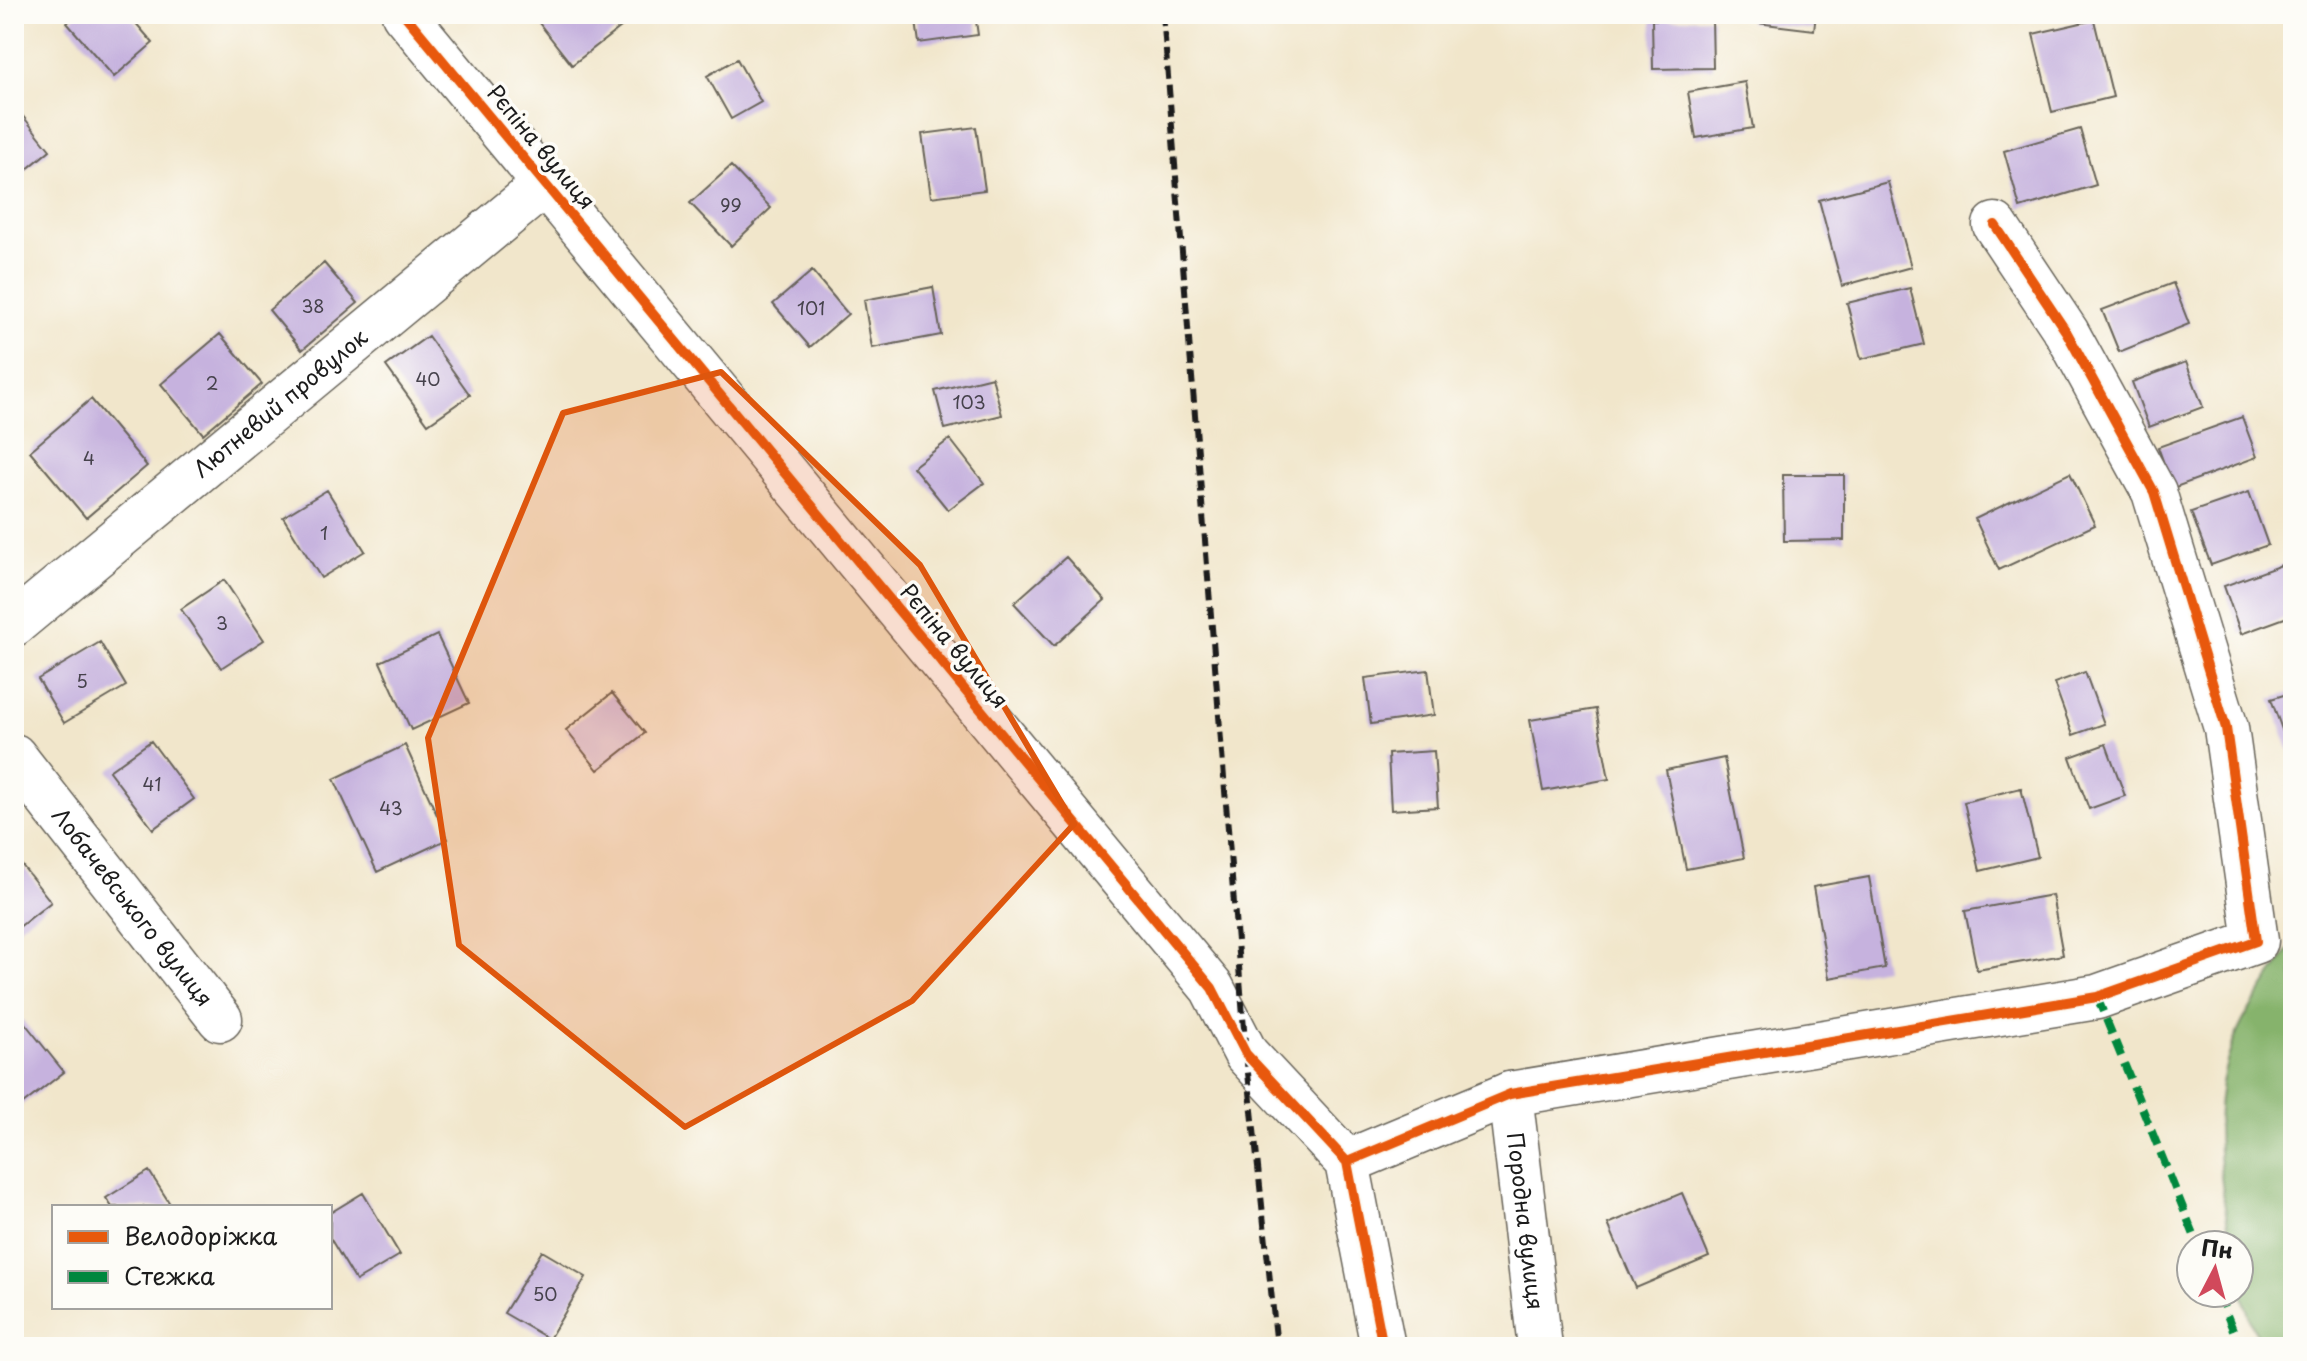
<svg xmlns="http://www.w3.org/2000/svg" width="2307" height="1361" font-family="'Playpen Sans',sans-serif">
	<style>
		.forest { fill: #86b36c; stroke: #516844; stroke-width: 2 }
		.building { fill: #c6b2de }
		.lines { fill: none; stroke-linecap: round; stroke-linejoin: round }
		.minor-casing { stroke: #676359; stroke-width: 47 }
		.minor { stroke: #fff; stroke-width: 44 }
		.rail { stroke: #1c1c1c; stroke-width: 6; stroke-dasharray: 12 6; stroke-linecap: butt }
		.quiet { stroke: #00873e; stroke-width: 8; stroke-dasharray: 16 8; stroke-linecap: butt }
		.cycleway-casing { stroke: #fdfcf7; stroke-width: 15 }
		.cycleway { stroke: #e8590c; stroke-width: 10 }
		.marked { fill: #de560d; fill-opacity: 0.2; stroke: #de560d; stroke-width: 6; stroke-linejoin: round }
		.labels { text-anchor: middle; stroke-width: 7; stroke-linejoin: round; paint-order: stroke }
		.number-label { font-size: 18px; fill: #46424c }
		.street-label { font-size: 22px; fill: #1c1c1c; stroke: #fdfcf7 }
	</style>
	<rect width="100%" height="100%" fill="#fdfcf7"/>
	<filter id="ink" filterUnits="userSpaceOnUse"><feTurbulence type="fractalNoise" baseFrequency=".0125" numOctaves="2"/><feDisplacementMap in="SourceGraphic" scale="16" xChannelSelector="R" yChannelSelector="G"/><feConvolveMatrix kernelMatrix="1 2 1 2 8 2 1 2 1" color-interpolation-filters="sRGB"/></filter>
	<filter id="wash" filterUnits="userSpaceOnUse"><feTurbulence type="fractalNoise" baseFrequency=".006" numOctaves="4" result="noise"/><feDisplacementMap in="SourceGraphic" scale="32" xChannelSelector="R" yChannelSelector="G"/><feGaussianBlur stdDeviation="1.8" result="paint"/><feColorMatrix in="noise" values="0 0 0 0 0 0 0 0 0 0 0 0 0 0 0 0 0 1.4 0 .05"/><feComposite in="paint" operator="in"/></filter>
	<g filter="url(#wash)">
		<rect width="100%" height="100%" fill="#f1e6cb"/>
		<!-- forest -->
		<path class="forest" d="M 2293,943 L 2293,1347 L 2265,1347 L 2253,1327 L 2239,1286 L 2239,1245 L 2231,1245 C 2219,1169 2205,1093 2243,1021 C 2258,994 2277,969 2293,943 Z"/>
		<g id="blocks">
			<!-- building -->
			<path class="building" d="M 77,14 L 128,14 L 153,43 L 114,77 L 67,23 Z
				M 532,14 L 619,14 L 626,23 L 572,65 Z
				M 915,14 L 975,14 L 978,35 L 919,43 Z
				M 1750,14 L 1816,14 L 1814,30 L 1749,22 Z
				M 1712,18 L 1713,68 L 1653,69 L 1652,20 Z
				M 2094,20 L 2113,97 L 2052,112 L 2033,34 Z
				M 737,59 L 761,102 L 731,119 L 707,76 Z
				M 1745,82 L 1753,128 L 1696,138 L 1688,92 Z
				M 14,105 L 50,150 L 14,180 Z
				M 976,127 L 985,190 L 931,197 L 922,134 Z
				M 2080,129 L 2096,185 L 2020,208 L 2004,151 Z
				M 731,166 L 771,208 L 731,246 L 690,203 Z
				M 1888,182 L 1911,267 L 1842,286 L 1819,200 Z
				M 324,263 L 358,303 L 302,350 L 269,310 Z
				M 812,271 L 848,314 L 810,347 L 773,304 Z
				M 2173,283 L 2189,324 L 2119,352 L 2102,310 Z
				M 933,287 L 941,335 L 872,348 L 864,300 Z
				M 1910,288 L 1924,344 L 1861,359 L 1847,303 Z
				M 220,334 L 262,384 L 203,434 L 161,384 Z
				M 428,336 L 470,395 L 428,424 L 386,366 Z
				M 2186,362 L 2203,407 L 2149,427 L 2132,382 Z
				M 992,377 L 1002,415 L 945,429 L 935,391 Z
				M 91,399 L 147,466 L 86,518 L 30,451 Z
				M 2242,417 L 2257,457 L 2173,488 L 2158,447 Z
				M 950,439 L 984,483 L 948,510 L 913,467 Z
				M 2070,473 L 2095,525 L 1999,570 L 1975,519 Z
				M 1783,475 L 1844,475 L 1844,540 L 1784,541 Z
				M 327,490 L 365,551 L 321,578 L 283,517 Z
				M 2249,492 L 2268,545 L 2211,565 L 2191,512 Z
				M 1066,557 L 1105,600 L 1054,646 L 1014,603 Z
				M 2284,564 L 2293,589 L 2293,615 L 2241,634 L 2224,586 Z
				M 224,580 L 264,640 L 221,668 L 181,609 Z
				M 437,635 L 469,703 L 411,730 L 380,662 Z
				M 100,642 L 126,686 L 64,723 L 38,679 Z
				M 1428,670 L 1434,715 L 1371,724 L 1365,678 Z
				M 2085,672 L 2104,724 L 2073,735 L 2054,683 Z
				M 2293,692 L 2293,760 L 2271,699 Z
				M 612,693 L 645,733 L 598,770 L 566,730 Z
				M 1596,709 L 1609,779 L 1543,791 L 1530,720 Z
				M 151,741 L 194,799 L 153,829 L 109,771 Z
				M 2106,744 L 2125,796 L 2089,809 L 2070,757 Z
				M 405,745 L 448,839 L 377,872 L 334,779 Z
				M 1434,751 L 1438,807 L 1391,810 L 1388,754 Z
				M 1724,758 L 1744,858 L 1686,869 L 1666,770 Z
				M 2021,788 L 2038,857 L 1980,871 L 1964,802 Z
				M 17,859 L 51,902 L 14,931 L 14,861 Z
				M 1869,877 L 1885,968 L 1829,978 L 1813,887 Z
				M 2052,895 L 2063,955 L 1977,970 L 1965,911 Z
				M 16,1012 L 64,1072 L 14,1111 L 14,1013 Z
				M 149,1171 L 172,1207 L 112,1207 L 106,1198 Z
				M 363,1193 L 400,1255 L 356,1281 L 330,1238 L 330,1213 Z
				M 1682,1193 L 1709,1257 L 1636,1288 L 1608,1224 Z
				M 542,1251 L 586,1277 L 549,1339 L 504,1313 Z"/>
		</g>
	</g>
	<g filter="url(#ink)">
		<use href="#blocks" fill-opacity="0" stroke="#676359" stroke-width="2"/>
		<g class="lines">
			<defs>
				<g id="minor">
					<path d="M 404,14 L 1212,988 L 1246,1054 L 1347,1162 L 1383,1347"/>
					<path id="s1" d="M 14,624 L 545,184"/>
					<path id="s2" d="M 14,756 L 220,1019"/>
					<path id="s3" d="M 1510,1094 L 1540,1347"/>
					<path d="M 1347,1162 L 1510,1094 L 2097,997 L 2256,941 L 2226,728 L 2154,492 L 2067,333 L 1995,225"/>
				</g>
			</defs>
			<!-- minor casing -->
			<use href="#minor" class="minor-casing"/>
			<!-- minor -->
			<use href="#minor" class="minor"/>
			<!-- rail -->
			<path class="rail" d="M 1163,14 L 1246,1054 L 1277,1347"/>
			<!-- quiet -->
			<path class="quiet" d="M 2097,997 L 2198,1245
				M 2218,1293 L 2240,1347"/>
			<defs>
				<path id="cycleway" d="M 404,14 L 1212,988 L 1246,1054 L 1347,1162 L 1383,1347
					M 1347,1162 L 1510,1094 L 2097,997 L 2256,941 L 2226,728 L 2154,492 L 2067,333 L 1995,225"/>
			</defs>
			<!-- cycleway casing -->
			<use href="#cycleway" class="cycleway-casing"/>
			<!-- cycleway -->
			<use href="#cycleway" class="cycleway"/>
		</g>
	</g>
	<!-- marked area -->
	<path class="marked" d="M 721,372 L 920,565 L 1074,824 L 912,1001 L 685,1127 L 459,945 L 428,738 L 563,413 Z"/>
	<g class="labels">
		<!-- number labels -->
		<g class="number-label">
			<text x="731" y="212">99</text>
			<text x="313" y="313">38</text>
			<text x="811" y="315">101</text>
			<text x="428" y="386">40</text>
			<text x="212" y="390">2</text>
			<text x="969" y="409">103</text>
			<text x="89" y="465">4</text>
			<text x="324" y="540">1</text>
			<text x="222" y="630">3</text>
			<text x="82" y="688">5</text>
			<text x="152" y="791">41</text>
			<text x="391" y="815">43</text>
			<text x="545" y="1301">50</text>
		</g>
		<!-- street labels -->
		<g class="street-label">
			<text transform="translate(541 147) rotate(50)" y="8">Рєпіна вулиця</text>
			<text dy="8" stroke="none"><textPath href="#s1" startOffset="346">Лютневий провулок</textPath></text>
			<text transform="translate(954 646) rotate(50)" y="8">Рєпіна вулиця</text>
			<text dy="8" stroke="none"><textPath href="#s2" startOffset="192">Лобачевського вулиця</textPath></text>
			<text dy="8" stroke="none"><textPath href="#s3" startOffset="128">Породна вулиця</textPath></text>
		</g>
	</g>
	<!-- margin -->
	<rect width="2307" height="1361" fill="none" stroke="#fdfcf7" stroke-width="48"/>
	<!-- legend -->
	<rect x="52" y="1205" width="280" height="104" fill="#fdfcf7" stroke="#a3a29f" stroke-width="2"/>
	<rect x="68" y="1231" width="40" height="12" fill="#e8590c" stroke="#a3a29f" stroke-width="2"/>
	<text x="124" y="1245" font-size="24" fill="#1c1c1c">Велодоріжка</text>
	<rect x="68" y="1271" width="40" height="12" fill="#00873e" stroke="#a3a29f" stroke-width="2"/>
	<text x="124" y="1285" font-size="24" fill="#1c1c1c">Стежка</text>
	<!-- north arrow -->
	<g transform="translate(2215 1269) rotate(6)"><circle r="38" fill="#fdfcf7" stroke="#a3a29f" stroke-width="2"/>
	<path d="M0-6L14 30L0 20L-14 30Z" fill="#d1495b"/>
	<text y="-12" font-size="22" font-weight="bold" text-anchor="middle" fill="#1c1c1c">Пн</text>
	</g>
</svg>
